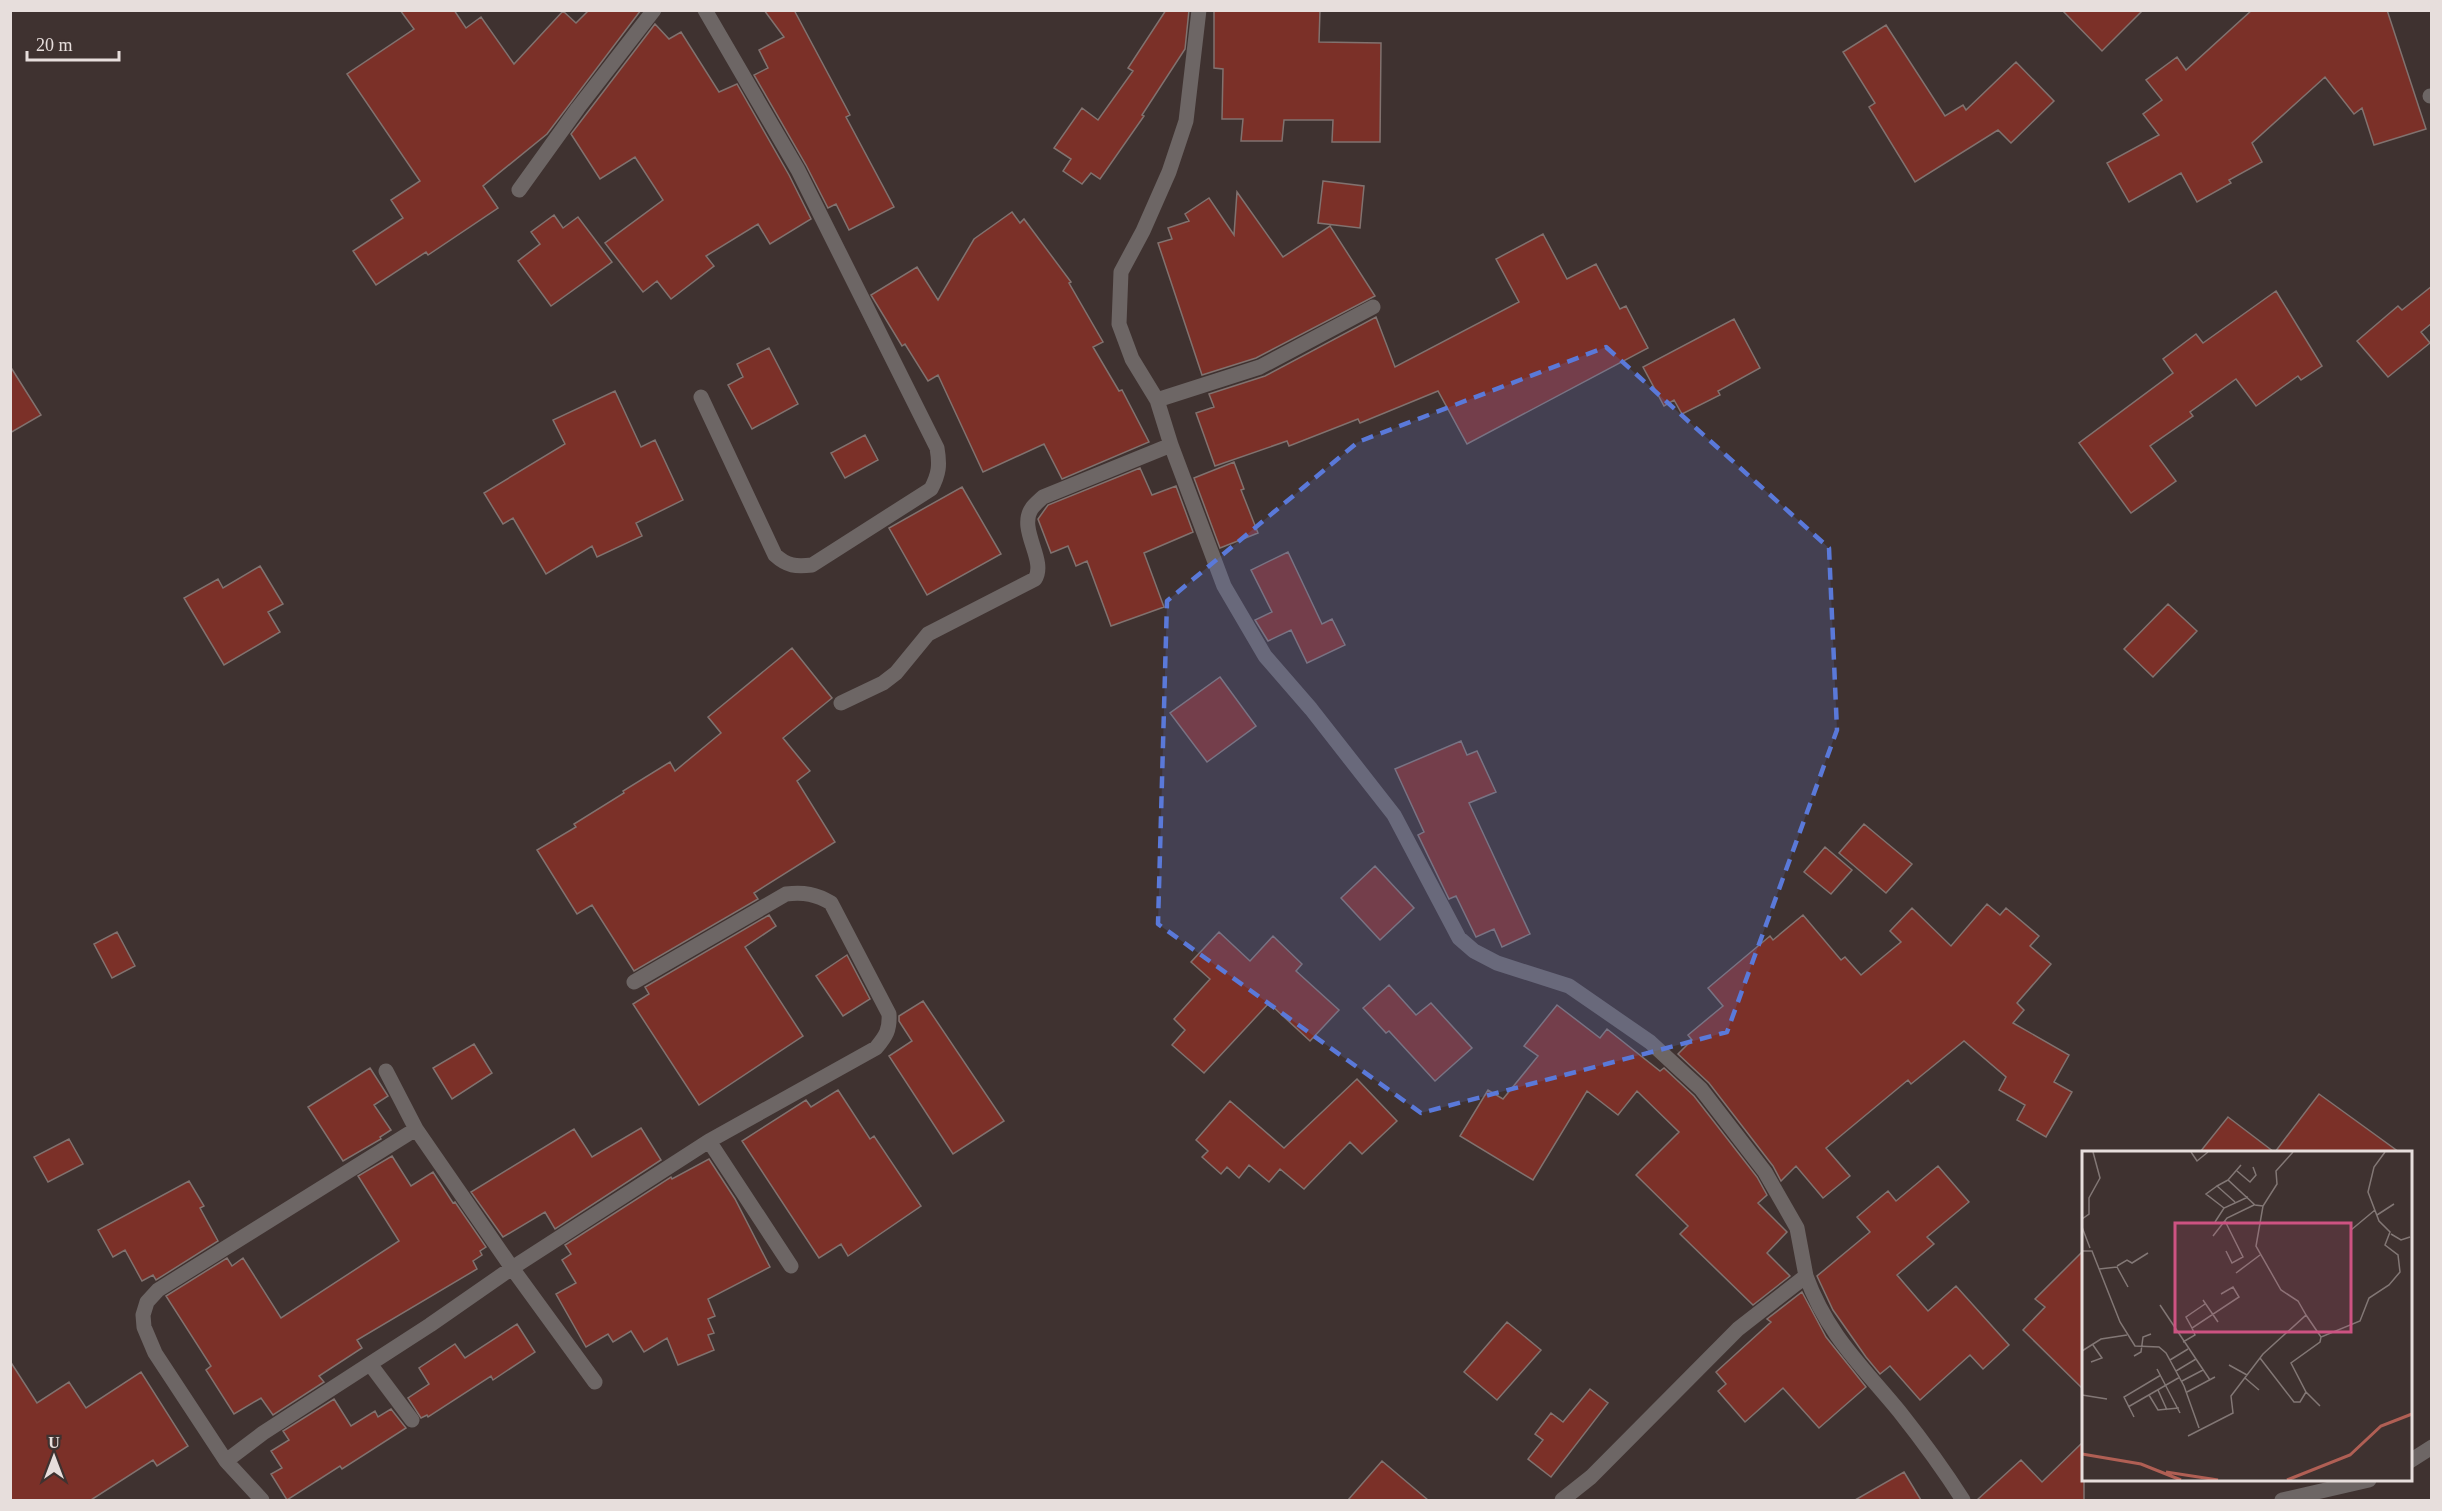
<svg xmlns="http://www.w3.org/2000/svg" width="2442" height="1511" font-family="Georgia,serif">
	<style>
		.building { fill: #7b3028; stroke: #81726f; stroke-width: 1.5 }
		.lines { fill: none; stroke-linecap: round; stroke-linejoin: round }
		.minor { stroke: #6d6665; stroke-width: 15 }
		.marked { fill: #5a79d9; fill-opacity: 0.2; stroke: #5a79d9; stroke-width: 4.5; stroke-dasharray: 12 8; stroke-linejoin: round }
		.inset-river { fill: none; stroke: #b05f54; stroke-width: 3 }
		.inset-road { fill: none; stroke: #827775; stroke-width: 1.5 }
		.view { fill: #cd5382; fill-opacity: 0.15; stroke: #cd5382; stroke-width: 3 }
		.inset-edge { fill: none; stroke: #e7dedc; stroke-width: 3 }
	</style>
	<rect width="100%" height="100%" fill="#3f3230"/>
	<!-- building -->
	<path class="building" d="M 400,10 L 454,10 L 466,28 L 481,17 L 514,64 L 563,11 L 576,23 L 589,10 L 641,10 L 547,134 L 483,186 L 498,208 L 428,255 L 426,252 L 376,285 L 353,251 L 403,218 L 391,200 L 420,181 L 347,74 L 414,29 Z
		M 764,10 L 794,10 L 850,115 L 846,117 L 894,207 L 849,230 L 836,204 L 828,208 L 806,165 L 754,75 L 768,68 L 759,50 L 784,37 Z
		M 1166,10 L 1189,10 L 1185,49 L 1142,115 L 1144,116 L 1100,179 L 1091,173 L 1082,184 L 1063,171 L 1071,159 L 1054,148 L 1082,108 L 1098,120 L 1133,71 L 1128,68 Z
		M 1214,10 L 1320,10 L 1319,42 L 1381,43 L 1380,142 L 1332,142 L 1333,120 L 1284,120 L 1282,141 L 1241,141 L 1243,119 L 1222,119 L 1223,69 L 1214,68 Z
		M 2062,10 L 2143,10 L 2102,51 Z
		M 2252,10 L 2387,10 L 2426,129 L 2374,145 L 2362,108 L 2354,114 L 2325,77 L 2252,143 L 2262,162 L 2229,180 L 2231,183 L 2197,202 L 2181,173 L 2129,202 L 2107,163 L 2159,135 L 2143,114 L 2162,100 L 2146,80 L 2177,57 L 2186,70 Z
		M 655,24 L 669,39 L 681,32 L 719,92 L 737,84 L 789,175 L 811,219 L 770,244 L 758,224 L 706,256 L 714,266 L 671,299 L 657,281 L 643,292 L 605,243 L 663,200 L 635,157 L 600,179 L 571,134 Z
		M 1886,25 L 1945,116 L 1963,105 L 1966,110 L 2016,62 L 2054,101 L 2011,143 L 1998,130 L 1915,182 L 1869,107 L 1875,103 L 1843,52 Z
		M 1323,181 L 1364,186 L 1360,228 L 1318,223 Z
		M 1237,192 L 1283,257 L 1330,226 L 1375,296 L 1256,358 L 1202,375 L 1158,243 L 1172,239 L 1168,228 L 1189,221 L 1185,214 L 1209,198 L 1234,235 Z
		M 1012,212 L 1020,223 L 1024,219 L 1071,282 L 1069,283 L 1103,342 L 1093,347 L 1119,391 L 1122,390 L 1149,442 L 1062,479 L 1044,444 L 983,472 L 938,375 L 928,381 L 905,344 L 902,346 L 871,295 L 917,267 L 938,300 L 974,239 Z
		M 554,215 L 563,228 L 578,217 L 612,262 L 551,306 L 518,261 L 540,244 L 531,232 Z
		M 1543,234 L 1567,279 L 1596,264 L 1620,309 L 1626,306 L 1648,348 L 1467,444 L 1438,391 L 1360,423 L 1358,419 L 1289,446 L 1287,441 L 1215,466 L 1196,413 L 1214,407 L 1209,394 L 1265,376 L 1376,317 L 1395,367 L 1519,302 L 1496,259 Z
		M 2432,286 L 2432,323 L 2421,332 L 2430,343 L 2388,377 L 2357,341 L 2398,306 L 2402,310 Z
		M 2276,291 L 2322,366 L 2301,380 L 2298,376 L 2256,406 L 2236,379 L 2190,412 L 2193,416 L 2150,446 L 2176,481 L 2131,513 L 2079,443 L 2173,373 L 2163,359 L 2196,334 L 2203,343 Z
		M 1734,319 L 1760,368 L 1718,391 L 1720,395 L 1682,414 L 1674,400 L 1664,406 L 1643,367 Z
		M 769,348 L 798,404 L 752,429 L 728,385 L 743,377 L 737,364 Z
		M 10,366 L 41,415 L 10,433 Z
		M 615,391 L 641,447 L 655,440 L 683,500 L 636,523 L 642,536 L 597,557 L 592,546 L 546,574 L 513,518 L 503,524 L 484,493 L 565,444 L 553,420 Z
		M 865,435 L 878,460 L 845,478 L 831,453 Z
		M 1234,462 L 1244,489 L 1241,490 L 1258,533 L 1220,548 L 1194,478 Z
		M 1140,468 L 1152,495 L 1176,486 L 1193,532 L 1144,553 L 1164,607 L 1111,626 L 1087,561 L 1076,566 L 1068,546 L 1051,553 L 1038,519 L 1048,505 Z
		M 962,487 L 1001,554 L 927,595 L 889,528 Z
		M 1288,552 L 1322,624 L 1332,619 L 1345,645 L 1307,663 L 1291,630 L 1268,641 L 1255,620 L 1272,612 L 1251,570 Z
		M 260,566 L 283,604 L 268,612 L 280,632 L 224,665 L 184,598 L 218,579 L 223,588 Z
		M 2168,604 L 2197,631 L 2153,677 L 2124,649 Z
		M 792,648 L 832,698 L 783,738 L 810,771 L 797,781 L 835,842 L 754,893 L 758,899 L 634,971 L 592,905 L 577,914 L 537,850 L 576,827 L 574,824 L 624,793 L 623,791 L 670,762 L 675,771 L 721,733 L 708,717 Z
		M 1220,677 L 1256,726 L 1207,762 L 1170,713 Z
		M 1461,741 L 1467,755 L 1477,751 L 1496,792 L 1469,803 L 1530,934 L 1502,947 L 1494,929 L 1476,937 L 1456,896 L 1449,899 L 1418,835 L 1424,832 L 1395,769 Z
		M 1864,824 L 1912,864 L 1886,893 L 1839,853 Z
		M 1825,847 L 1852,870 L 1831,894 L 1804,872 Z
		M 1375,866 L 1414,908 L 1380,940 L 1341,898 Z
		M 1987,904 L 2000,915 L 2006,908 L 2039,936 L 2030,946 L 2051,964 L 2017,1003 L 2024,1010 L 2013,1023 L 2069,1055 L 2054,1082 L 2072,1092 L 2046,1137 L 2017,1120 L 2025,1105 L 1999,1090 L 2006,1077 L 1964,1041 L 1911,1084 L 1908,1080 L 1826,1148 L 1850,1176 L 1823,1198 L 1796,1166 L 1781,1181 L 1773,1166 L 1709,1083 L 1678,1054 L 1692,1040 L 1688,1035 L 1723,1006 L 1708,988 L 1770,936 L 1773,940 L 1803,915 L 1841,960 L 1845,957 L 1861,975 L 1901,942 L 1890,931 L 1912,908 L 1951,946 Z
		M 769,915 L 776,926 L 745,947 L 803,1036 L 699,1105 L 633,1004 L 649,994 L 645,987 Z
		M 117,932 L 135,966 L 112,978 L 94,944 Z
		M 1219,932 L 1250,961 L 1273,936 L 1302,964 L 1296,971 L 1339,1010 L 1310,1041 L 1269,1003 L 1204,1073 L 1172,1045 L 1185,1030 L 1174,1019 L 1210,979 L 1191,962 Z
		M 847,955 L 870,999 L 843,1016 L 816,976 Z
		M 1389,985 L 1416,1015 L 1431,1003 L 1472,1048 L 1435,1081 L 1389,1031 L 1386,1033 L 1363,1008 Z
		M 923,1001 L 1004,1121 L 953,1154 L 889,1056 L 912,1041 L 899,1021 L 899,1016 Z
		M 1557,1005 L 1600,1038 L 1607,1029 L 1660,1071 L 1664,1068 L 1694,1096 L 1757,1177 L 1767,1195 L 1758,1203 L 1787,1232 L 1767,1253 L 1790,1276 L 1753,1305 L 1680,1234 L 1688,1226 L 1636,1175 L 1679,1132 L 1637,1091 L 1618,1115 L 1587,1091 L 1533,1180 L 1460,1136 L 1488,1090 L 1503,1099 L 1538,1056 L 1524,1046 Z
		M 474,1044 L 492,1073 L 452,1099 L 433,1068 Z
		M 370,1068 L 388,1096 L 374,1105 L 391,1130 L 380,1137 L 381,1139 L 343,1161 L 308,1107 Z
		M 1357,1079 L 1397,1121 L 1362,1154 L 1350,1142 L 1304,1189 L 1280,1169 L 1269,1182 L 1249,1165 L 1239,1178 L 1227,1167 L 1221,1174 L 1202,1157 L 1208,1151 L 1196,1140 L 1230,1101 L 1284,1148 Z
		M 838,1090 L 870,1139 L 874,1136 L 921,1206 L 848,1256 L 841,1244 L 819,1258 L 742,1141 L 806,1100 L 811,1107 Z
		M 2319,1094 L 2399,1152 L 2275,1152 Z
		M 2228,1117 L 2274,1152 L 2200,1152 Z
		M 641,1128 L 661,1160 L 555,1229 L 545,1212 L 503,1237 L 471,1192 L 574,1129 L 592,1157 Z
		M 69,1139 L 83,1164 L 48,1182 L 34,1157 Z
		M 392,1156 L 411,1186 L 433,1172 L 453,1203 L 455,1202 L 486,1247 L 480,1251 L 482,1255 L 473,1261 L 477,1269 L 357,1340 L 362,1348 L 319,1376 L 324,1382 L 273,1415 L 261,1398 L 234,1414 L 206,1370 L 211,1366 L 166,1296 L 227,1258 L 232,1266 L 243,1258 L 281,1318 L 399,1241 L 358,1176 Z
		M 709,1159 L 735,1199 L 770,1267 L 708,1299 L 715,1316 L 708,1319 L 714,1333 L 708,1335 L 714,1350 L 678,1365 L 667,1338 L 644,1352 L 631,1331 L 613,1342 L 608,1334 L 586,1347 L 556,1294 L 576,1283 L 562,1260 L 571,1254 L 565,1245 L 671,1177 L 672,1179 Z
		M 1938,1166 L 1969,1202 L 1927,1237 L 1934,1244 L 1897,1275 L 1928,1311 L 1956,1286 L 2009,1345 L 1983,1369 L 1970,1355 L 1920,1400 L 1890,1366 L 1880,1374 L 1866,1357 L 1833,1310 L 1817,1276 L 1870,1232 L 1857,1217 L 1888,1191 L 1896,1201 Z
		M 189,1181 L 204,1206 L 200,1208 L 218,1241 L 156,1280 L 153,1275 L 142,1281 L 125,1250 L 113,1257 L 98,1230 Z
		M 2084,1250 L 2084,1390 L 2023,1330 L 2045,1307 L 2035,1299 Z
		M 1802,1292 L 1826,1337 L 1866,1387 L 1819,1428 L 1783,1388 L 1745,1422 L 1718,1391 L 1726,1384 L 1716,1372 L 1771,1322 L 1767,1319 Z
		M 1507,1322 L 1541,1350 L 1497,1400 L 1464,1372 Z
		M 517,1324 L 535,1352 L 493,1380 L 491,1376 L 428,1417 L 427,1415 L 421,1418 L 408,1398 L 429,1384 L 419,1368 L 455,1344 L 465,1358 Z
		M 10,1361 L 37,1403 L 69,1382 L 86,1408 L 141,1372 L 188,1446 L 157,1466 L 153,1460 L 91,1500 L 10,1500 Z
		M 1590,1389 L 1608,1403 L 1551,1477 L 1528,1459 L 1543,1440 L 1535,1434 L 1551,1413 L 1563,1422 Z
		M 334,1399 L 351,1426 L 375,1411 L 378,1417 L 391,1409 L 406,1428 L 342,1469 L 340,1466 L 287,1500 L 271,1474 L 282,1468 L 271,1451 L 289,1440 L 283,1431 Z
		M 2084,1441 L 2084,1500 L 1977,1500 L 2021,1460 L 2042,1482 Z
		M 1382,1461 L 1428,1500 L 1348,1500 Z
		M 1904,1472 L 1921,1500 L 1855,1500 Z"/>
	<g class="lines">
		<!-- minor -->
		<path class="minor" d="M 1199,10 L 1186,121 L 1169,172 L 1143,231 L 1121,272 L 1119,324 L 1132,359 L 1157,400 L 1171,445 L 1224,586 L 1265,656 L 1311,709 L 1394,815 L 1459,938 L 1474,951 L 1497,963 L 1569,986 L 1650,1042 L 1701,1089 L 1765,1172 L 1797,1228 L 1806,1276 L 1738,1329 L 1591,1477 L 1562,1500
			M 2430,96 L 2432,96
			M 519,190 L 578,108 L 654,10
			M 701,397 L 775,555 C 787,566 796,567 812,565 L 931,489 C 939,474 940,465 937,448 L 798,170 L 705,10
			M 1157,400 L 1260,367 L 1373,307
			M 841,703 L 883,683 L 896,673 L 928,634 L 1035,579 C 1047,560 1017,529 1032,508 C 1035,504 1040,500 1043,497 L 1171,445
			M 386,1071 L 416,1129 L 512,1268 L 595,1382
			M 709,1141 L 791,1266
			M 1806,1276 C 1827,1334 1861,1365 1899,1411 C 1922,1440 1944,1470 1963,1500
			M 370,1364 L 412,1420
			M 226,1461 L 155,1353 L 144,1327 L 143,1315 L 147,1302 L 158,1290 L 416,1129
			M 2410,1461 L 2432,1447
			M 262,1500 L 226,1461 L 263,1433 L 430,1325 L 512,1268 L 709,1141 L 876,1048 C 886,1036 890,1030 889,1014 L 831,903 C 816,894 804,892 786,894 L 634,982
			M 2282,1500 L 2369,1480"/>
	</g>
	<!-- marked area -->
	<path class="marked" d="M 1606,347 L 1829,548 L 1837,730 L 1727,1032 L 1421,1113 L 1158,924 L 1167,601 L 1358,442 Z"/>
	<!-- overview -->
	<g transform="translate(2082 1151)">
		<rect width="330" height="330" fill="#3f3230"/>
		<path class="inset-river" d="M 0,303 L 59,313 L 99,329M 84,321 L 136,329M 205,329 L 268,304 L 299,275 L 330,263"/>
		<path class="inset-road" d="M 109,1 L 115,10 L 126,1M 155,20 L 168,31 L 174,24 L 171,16M 146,29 L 159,14M 135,35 L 124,43 L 142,57M 153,51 L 135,35 L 146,29 L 173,54 L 181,55M 295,64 L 312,53M 0,68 L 7,63 L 7,47 L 18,27 L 11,1M 143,70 L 161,106 L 150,112 L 144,100M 133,71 L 142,57 L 166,46M 0,76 L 8,97M 269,79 L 293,59M 309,83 L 319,89 L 328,86M 131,85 L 145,67 L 172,54M 0,100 L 10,100 L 38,171 L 53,195 L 77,196 L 84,202 L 102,235 L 117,277M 35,115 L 45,109 L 50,112 L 66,102M 17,118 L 35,116 L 46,136M 154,122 L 178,104M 121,149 L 136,171M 78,154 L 128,229M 224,164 L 239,186M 110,177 L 104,166 L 123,153M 101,191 L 113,184 L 110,177 L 157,146 L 151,136 L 139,143M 0,200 L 19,188 L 45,184M 52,205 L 59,201 L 61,186 L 69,183M 178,207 L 212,251 L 218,251 L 224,241M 88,209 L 106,198M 9,211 L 20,207 L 11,194M 147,214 L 165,224M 75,218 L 98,262M 94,220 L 114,208M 163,227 L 177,239M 100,230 L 121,219M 76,239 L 85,259M 105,241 L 133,226M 0,244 L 25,248M 67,244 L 76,259 L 97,257M 238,255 L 224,241 L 209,212 L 238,191 L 239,186 L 278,170 L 287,147 L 307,134 L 318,121 L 316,104 L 303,94 L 308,81 L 297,70 L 286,41 L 292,16 L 303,1M 46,256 L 98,226M 52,266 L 42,246 L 79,224M 106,285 L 151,262 L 149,245 L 181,203 L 224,164 L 216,150 L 199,139 L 174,95 L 181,55 L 195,33 L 194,20 L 211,1"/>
		<path class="view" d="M 93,72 L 269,72 L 269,181 L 93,181 Z"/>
		<rect width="330" height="330" class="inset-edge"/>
	</g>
	<!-- border -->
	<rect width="2442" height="1511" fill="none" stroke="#e7dedc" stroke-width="24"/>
	<!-- north arrow -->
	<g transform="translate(54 1457)" stroke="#3f3230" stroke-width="4.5" paint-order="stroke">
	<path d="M0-4.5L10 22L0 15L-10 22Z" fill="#e7dedc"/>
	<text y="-9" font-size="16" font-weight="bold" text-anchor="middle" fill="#e7dedc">U</text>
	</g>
	<!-- scale -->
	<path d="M27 51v9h92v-9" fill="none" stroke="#e7dedc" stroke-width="3"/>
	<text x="36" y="51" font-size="18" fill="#e7dedc" stroke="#3f3230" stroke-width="4.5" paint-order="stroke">20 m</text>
</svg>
